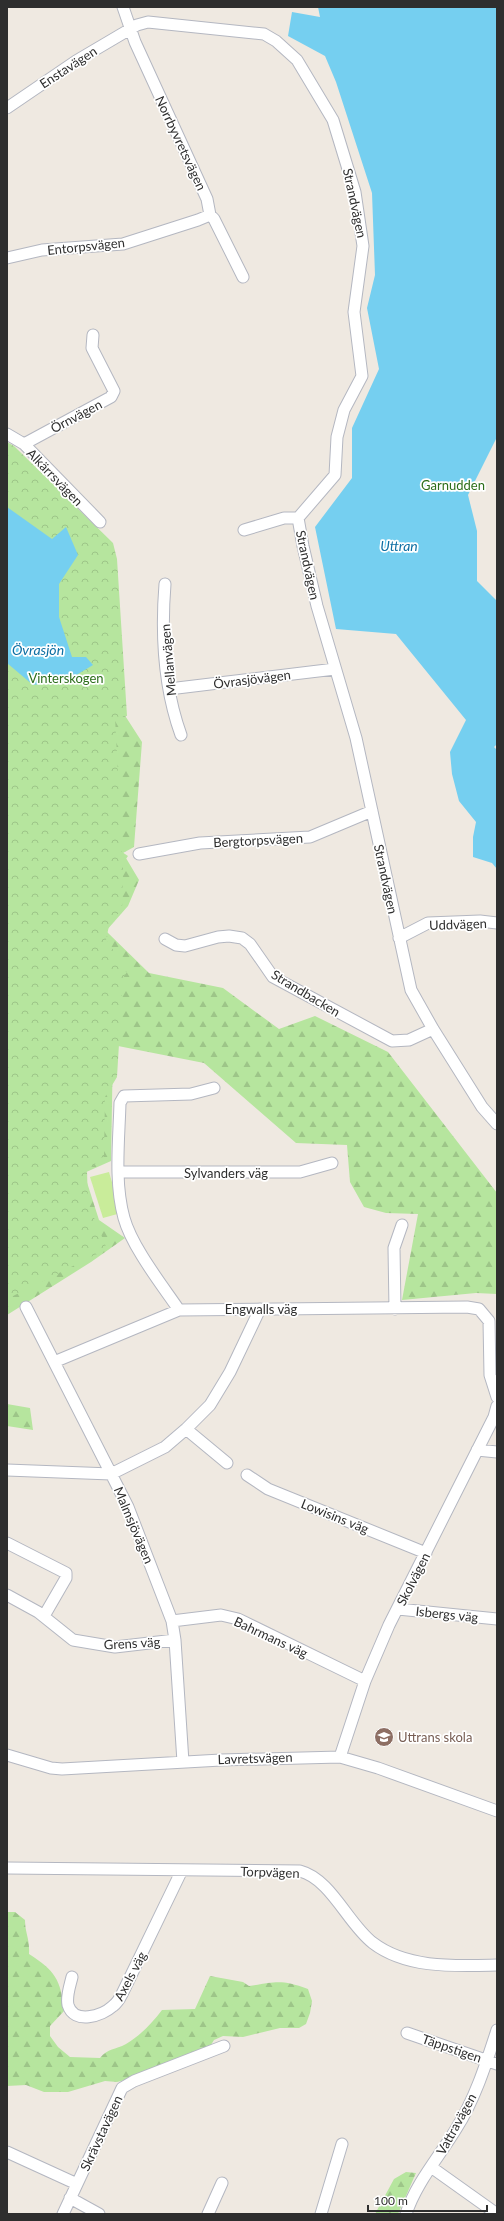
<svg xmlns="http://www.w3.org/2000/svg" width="504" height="2221" font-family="Lato,sans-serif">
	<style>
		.forest { fill: url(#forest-firs) }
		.park { fill: url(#park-crowns) }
		.pitch { fill: #c9ec9a }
		.water { fill: #75cff0 }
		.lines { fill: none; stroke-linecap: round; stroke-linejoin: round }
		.minor-casing { stroke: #b4b7c1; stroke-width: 13 }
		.minor { stroke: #fff; stroke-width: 11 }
		.labels { text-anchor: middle; stroke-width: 3.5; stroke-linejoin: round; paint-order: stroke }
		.street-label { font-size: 13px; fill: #2e2e2e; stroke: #fff }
		.park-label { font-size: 13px; fill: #2c6e1b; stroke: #fff }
		.education-label { font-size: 13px; fill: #785e54; stroke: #fff; text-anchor: start }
		.water-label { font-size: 14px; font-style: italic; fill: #0d6fa3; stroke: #fff }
	</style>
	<defs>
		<pattern id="forest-firs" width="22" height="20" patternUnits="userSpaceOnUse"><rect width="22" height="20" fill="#b6e59e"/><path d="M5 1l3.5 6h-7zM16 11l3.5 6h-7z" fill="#9dc588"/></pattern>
		<pattern id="park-crowns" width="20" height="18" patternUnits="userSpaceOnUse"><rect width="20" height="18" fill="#b6e59e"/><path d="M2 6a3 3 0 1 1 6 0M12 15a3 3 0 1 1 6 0" fill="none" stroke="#9dc588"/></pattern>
	</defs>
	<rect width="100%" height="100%" fill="#efe9e1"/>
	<!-- forest -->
	<path class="forest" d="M 7,663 L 124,714 L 142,742 L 134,847 L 123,853 L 139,880 L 128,906 L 106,931 L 149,973 L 223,988 L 279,1029 L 315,1016 L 388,1052 L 497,1193 L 497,1294 L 476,1293 L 402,1300 L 418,1214 L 386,1213 L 364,1207 L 350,1182 L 347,1145 L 296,1143 L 204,1063 L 113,1045 L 111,1161 L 84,1173 L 99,1220 L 125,1238 L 91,1262 L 7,1315 Z
		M 7,1404 L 30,1408 L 33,1430 L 7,1426 Z
		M 7,1912 L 15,1912 L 25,1920 C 25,1933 30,1939 29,1954 C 55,1971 61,1979 64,2011 L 50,2026 L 50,2036 L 58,2047 L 70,2057 L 100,2058 C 108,2048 115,2050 126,2044 C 141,2035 152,2023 162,2010 L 195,2009 L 210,1976 L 243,1982 L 249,1986 C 276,1982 281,1979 308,1989 L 312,2001 L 310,2013 L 306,2024 L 299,2028 L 280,2028 L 243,2037 L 223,2036 L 214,2040 L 209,2048 L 129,2079 L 117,2082 L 105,2081 L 68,2092 L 44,2092 L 26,2085 L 7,2086 Z
		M 406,2172 L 416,2173 L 398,2214 L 375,2214 L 394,2179 Z"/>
	<!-- park -->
	<path class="park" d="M 7,442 L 14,446 L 113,543 L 117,559 L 127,716 L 115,717 L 122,852 L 128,856 L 123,863 L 122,913 L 111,916 L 106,940 L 124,965 L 124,971 L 127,972 L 123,978 L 117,1077 L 105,1097 L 104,1156 L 87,1171 L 88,1203 L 107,1249 L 7,1299 Z"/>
	<!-- pitch -->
	<path class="pitch" d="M 109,1172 L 121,1213 L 103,1218 L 90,1177 Z"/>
	<!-- water -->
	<path class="water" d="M 318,7 L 497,7 L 497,437 L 468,495 L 477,531 L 477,581 L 497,601 L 497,744 L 494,747 L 497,750 L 497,869 L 492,863 L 473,857 L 473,837 L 476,822 L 459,801 L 452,774 L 450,752 L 466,720 L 396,634 L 336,629 L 315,527 L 352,478 L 352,428 L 379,369 L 367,308 L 375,275 L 372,193 L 336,82 L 325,56 L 288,36 L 292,12 L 320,17 Z
		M 7,507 L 52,539 L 66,527 L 78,555 L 59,584 L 59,617 L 72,657 L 86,657 L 93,665 L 68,680 L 33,685 L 7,663 Z"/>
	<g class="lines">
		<defs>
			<path id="minor" d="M 123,7 L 135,42 L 207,199 L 210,215 L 214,219 L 243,277
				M 7,108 L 76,61 L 137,25 L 148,22 L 264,34 L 276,41 L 297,60 L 333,120 L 355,192 L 363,246 L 354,312 L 362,376 L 344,410 L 337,437 L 335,475 L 298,518 L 303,546 L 317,606 L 356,738 L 411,990 L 433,1029 L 482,1107 L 497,1124
				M 7,258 L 42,250 L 123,244 L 198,220 L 210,215
				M 7,434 L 24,444 L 100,522
				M 24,444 L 111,397 L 114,391 L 92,348 L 93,335
				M 244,530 L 284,518 L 298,518
				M 165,584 C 161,634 164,688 181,735
				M 169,689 L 335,669
				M 139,854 L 200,843 L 310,837 L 372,811
				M 399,938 L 428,923 L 480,921 L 497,923
				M 165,939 L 176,945 L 185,946 L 218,937 L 229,936 L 242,938 L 250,944 L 273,977 L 392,1041 L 409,1040 L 433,1029
				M 119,1172 L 300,1172 L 332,1163
				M 26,1307 L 128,1507 L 172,1621 L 175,1640 L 183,1762
				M 395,1309 L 394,1248 L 402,1225
				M 179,1310 C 162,1285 132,1247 124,1218 C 114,1182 119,1140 120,1103 L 124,1096 L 191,1094 L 214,1088
				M 54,1362 L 179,1310 L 467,1307 L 479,1309 L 489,1321 L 490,1375 L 497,1397
				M 186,1429 L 227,1463
				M 477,1450 L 497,1452
				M 7,1470 L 111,1474 L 165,1447 L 186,1429 L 210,1405 L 230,1372 L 260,1309
				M 247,1475 L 268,1489 L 426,1553
				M 7,1543 L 66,1573 L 66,1578 L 44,1616
				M 7,1595 L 38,1612 L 73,1640 L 115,1647 L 175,1640
				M 398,1609 L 497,1619
				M 172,1621 L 221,1615 L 238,1619 L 365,1681
				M 7,1755 L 51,1768 L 62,1769 L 221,1760 L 340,1757 L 378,1768 L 497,1811
				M 340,1757 L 365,1681 L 389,1625 L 494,1417 L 497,1406
				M 7,1868 L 300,1871 C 331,1879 348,1924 373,1943 C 407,1969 456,1966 497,1965
				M 72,1977 C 70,1986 66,1996 68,2005 C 74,2025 102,2016 113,2006 C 117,2003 120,1998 122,1994 L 182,1870
				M 407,2033 L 497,2064
				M 7,2152 L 77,2184
				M 431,2167 L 497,2214
				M 70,2198 L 99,2214
				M 63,2214 L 122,2088 L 134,2081 L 224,2046
				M 208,2214 L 222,2183
				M 321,2214 L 342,2144
				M 406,2214 C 416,2183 439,2157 456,2129 C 475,2099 486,2064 497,2030"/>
		</defs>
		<!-- minor casing -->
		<use href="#minor" class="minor-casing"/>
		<!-- minor -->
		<use href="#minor" class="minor"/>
	</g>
	<!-- icons -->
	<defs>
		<symbol id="school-disc" viewBox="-11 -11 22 22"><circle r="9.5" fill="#8d6e63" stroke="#fff"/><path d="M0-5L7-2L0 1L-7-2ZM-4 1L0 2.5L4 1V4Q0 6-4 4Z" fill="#fff"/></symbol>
	</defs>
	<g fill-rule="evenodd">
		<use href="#school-disc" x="373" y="1726" width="22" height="22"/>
	</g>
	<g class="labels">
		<!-- street labels -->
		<g class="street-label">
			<text transform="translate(68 67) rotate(-33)" y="5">Enstavägen</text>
			<text transform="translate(181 143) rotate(65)" y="5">Norrbyvretsvägen</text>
			<text transform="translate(355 203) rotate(78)" y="5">Strandvägen</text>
			<text transform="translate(86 246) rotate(-6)" y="5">Entorpsvägen</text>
			<text transform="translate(76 416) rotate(-28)" y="5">Örnvägen</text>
			<text transform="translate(55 477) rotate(46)" y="5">Alkärrsvägen</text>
			<text transform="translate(308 565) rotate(78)" y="5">Strandvägen</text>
			<text transform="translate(168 660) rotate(-95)" y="5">Mellanvägen</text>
			<text transform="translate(252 679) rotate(-7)" y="5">Övrasjövägen</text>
			<text transform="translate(258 840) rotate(-3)" y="5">Bergtorpsvägen</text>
			<text transform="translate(386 879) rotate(78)" y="5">Strandvägen</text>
			<text transform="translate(458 924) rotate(-2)" y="5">Uddvägen</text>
			<text transform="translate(306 993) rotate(31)" y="5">Strandbacken</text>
			<text x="226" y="1178">Sylvanders väg</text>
			<text x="261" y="1314">Engwalls väg</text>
			<text transform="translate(335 1516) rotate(22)" y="5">Lowisins väg</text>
			<text transform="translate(134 1525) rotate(67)" y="5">Malmsjövägen</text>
			<text transform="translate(413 1579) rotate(-63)" y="5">Skolvägen</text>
			<text transform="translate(447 1614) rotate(6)" y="5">Isbergs väg</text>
			<text transform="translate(271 1637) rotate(25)" y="5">Bahrmans väg</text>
			<text transform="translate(132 1643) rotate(-3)" y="5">Grens väg</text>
			<text transform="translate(255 1758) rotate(-2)" y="5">Lavretsvägen</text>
			<text transform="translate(270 1872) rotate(2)" y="5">Torpvägen</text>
			<text transform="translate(130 1976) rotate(-62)" y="5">Axels väg</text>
			<text transform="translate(452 2048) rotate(19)" y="5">Täppstigen</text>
			<text transform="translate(456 2124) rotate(-61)" y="5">Vattravägen</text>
			<text transform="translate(101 2133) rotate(-65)" y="5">Skrävstavägen</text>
		</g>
		<!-- park labels -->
		<g class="park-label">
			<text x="453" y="490">Garnudden</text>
			<text x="66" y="683">Vinterskogen</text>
		</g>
		<!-- education labels -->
		<g class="education-label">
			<text x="398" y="1742">Uttrans skola</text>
		</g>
		<!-- water labels -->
		<g class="water-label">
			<text x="399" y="551">Uttran</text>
			<text x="38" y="655">Övrasjön</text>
		</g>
	</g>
	<!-- border -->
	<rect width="504" height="2221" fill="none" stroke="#2e2e2e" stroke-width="16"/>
	<!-- scale -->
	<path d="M368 2205v6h119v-6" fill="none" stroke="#2e2e2e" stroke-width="2"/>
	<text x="374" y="2205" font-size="12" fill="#2e2e2e" stroke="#ffffff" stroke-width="3" paint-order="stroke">100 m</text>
</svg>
